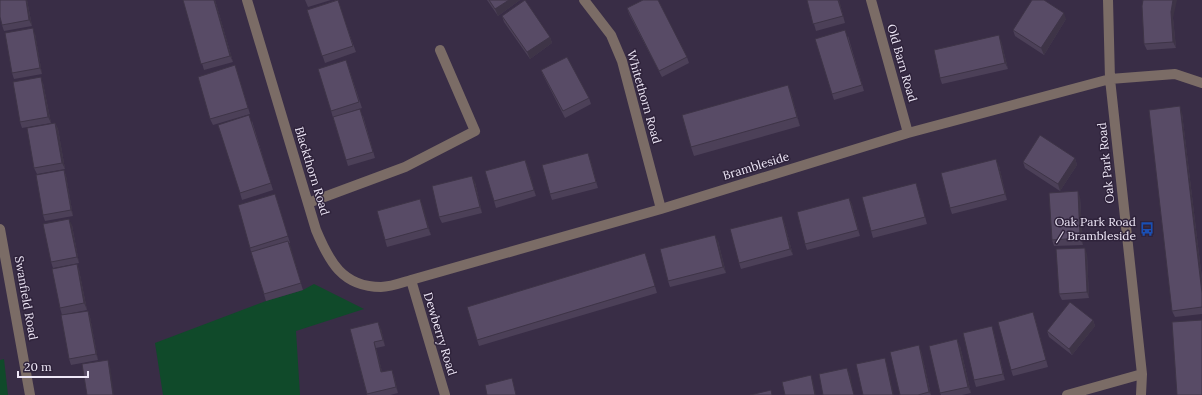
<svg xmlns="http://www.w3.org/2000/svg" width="1202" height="395" font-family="Lora,serif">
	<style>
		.green { fill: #104a2a }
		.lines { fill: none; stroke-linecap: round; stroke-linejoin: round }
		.minor { stroke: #7b6c66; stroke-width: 10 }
		.wall { fill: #4c4058 }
		.shaded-wall { fill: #3e3447 }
		.building { fill: #584b66; stroke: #3e3447 }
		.labels { text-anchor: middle; stroke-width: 3; stroke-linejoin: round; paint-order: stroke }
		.street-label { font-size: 12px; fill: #eee7f7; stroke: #2f233b }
		.poi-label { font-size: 12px; fill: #eee7f7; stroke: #2f233b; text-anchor: end }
	</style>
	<rect width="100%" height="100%" fill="#392d46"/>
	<!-- green -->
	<path class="green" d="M 314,284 L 364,309 L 296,331 L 300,395 L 163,395 L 155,343 L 266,301 L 303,290 Z
		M 4,359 L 8,395 L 0,395 L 0,360 Z"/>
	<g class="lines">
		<!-- minor -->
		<path class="minor" d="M 247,0 L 316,230 C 329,261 342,287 381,287 C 390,287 401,283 411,280 L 661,209 L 908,133 L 1110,79 L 1175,74 L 1202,83
			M 584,0 L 611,35 L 622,61 L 661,209
			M 871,0 L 908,133
			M 1108,0 L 1110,79 L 1142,374 L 1141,395
			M 308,203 L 405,167 L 475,131 L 440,50
			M 0,229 L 30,395
			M 411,280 L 445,395
			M 1067,395 L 1142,374"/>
	</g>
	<!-- wall -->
	<path class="wall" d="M 0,0 L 27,0 L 32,26 L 4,31 L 2,25 Z
		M 183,0 L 215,0 L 233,62 L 204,70 Z
		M 305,0 L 331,0 L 308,7 Z
		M 337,0 L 356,52 L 325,63 L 307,10 Z
		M 487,0 L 520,0 L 498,16 Z
		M 807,0 L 839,0 L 845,23 L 816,31 Z
		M 627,8 L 687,57 L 689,63 L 662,77 L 629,14 Z
		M 502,16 L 550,37 L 552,43 L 530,59 L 504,22 Z
		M 1173,18 L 1176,48 L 1147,50 L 1144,44 Z
		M 1066,19 L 1044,55 L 1015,36 L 1013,30 Z
		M 35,34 L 42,74 L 14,79 L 12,73 Z
		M 848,36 L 864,91 L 834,100 L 832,94 Z
		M 1001,41 L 1008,69 L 942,84 L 940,78 Z
		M 348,66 L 362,108 L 346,113 L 363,116 L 375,158 L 348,166 L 331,111 Z
		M 541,70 L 589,98 L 591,104 L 565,118 L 544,77 Z
		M 237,72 L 250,114 L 213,125 L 210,119 Z
		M 43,83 L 51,123 L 22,128 L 20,122 Z
		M 791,93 L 800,126 L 694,156 L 691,147 Z
		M 1182,113 L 1202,279 L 1202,314 L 1175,317 L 1172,311 Z
		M 252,121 L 273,190 L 242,200 L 240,193 Z
		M 55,123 L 58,129 L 65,169 L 37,174 L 34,168 Z
		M 1075,158 L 1077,165 L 1060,191 L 1025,168 L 1023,162 Z
		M 590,159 L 598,188 L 552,200 L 550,194 Z
		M 525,160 L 536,196 L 496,208 L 494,201 Z
		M 999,166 L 1007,200 L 952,214 L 950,208 Z
		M 64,170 L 66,176 L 73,216 L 45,221 L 43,215 Z
		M 475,182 L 482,213 L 442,223 L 439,217 Z
		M 918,190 L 927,224 L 873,238 L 871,231 Z
		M 1080,197 L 1083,245 L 1054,246 L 1052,240 Z
		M 849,198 L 852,205 L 860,236 L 807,250 L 805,244 Z
		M 420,199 L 431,235 L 387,247 L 385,240 Z
		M 277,200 L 290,243 L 289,243 L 303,290 L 266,301 L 250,248 Z
		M 784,222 L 793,255 L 741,269 L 739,263 Z
		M 72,225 L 79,263 L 53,268 L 51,262 Z
		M 718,241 L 726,273 L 670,287 L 668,281 Z
		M 645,253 L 657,293 L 479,346 L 477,340 Z
		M 1087,254 L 1089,298 L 1062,300 L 1059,294 Z
		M 77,264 L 79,270 L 87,310 L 62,315 L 60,308 Z
		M 88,311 L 90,317 L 98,360 L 71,365 L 69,359 Z
		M 1035,319 L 1048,367 L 1013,376 L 1011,370 Z
		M 1093,320 L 1095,326 L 1072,355 L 1049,337 L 1047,331 Z
		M 350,329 L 381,329 L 385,346 L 376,348 L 382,372 L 394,376 L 398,393 L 390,395 L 367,395 Z
		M 994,333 L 1005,380 L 976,387 L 974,380 Z
		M 960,346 L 971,393 L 962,395 L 941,395 L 940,393 Z
		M 921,351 L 931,395 L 900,395 Z"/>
	<!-- shaded-wall -->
	<path class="shaded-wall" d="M 26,0 L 27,0 L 32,26 L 29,20 Z
		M 214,0 L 215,0 L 233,62 L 230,56 Z
		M 509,0 L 520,0 L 498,16 L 495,9 Z
		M 838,0 L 839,0 L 845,23 L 843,16 Z
		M 1173,0 L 1177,0 L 1173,18 L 1176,48 L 1173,42 L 1171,12 Z
		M 1064,13 L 1066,19 L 1044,55 L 1041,48 Z
		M 33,28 L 35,34 L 42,74 L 40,68 Z
		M 999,35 L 1001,41 L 1008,69 L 1005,63 Z
		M 550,37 L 552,43 L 530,59 L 527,52 Z
		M 41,77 L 43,83 L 51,123 L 48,117 Z
		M 788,85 L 791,93 L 800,126 L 797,117 Z
		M 1180,106 L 1182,113 L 1202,279 L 1202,293 Z
		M 55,123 L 58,129 L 65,169 L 62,163 Z
		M 588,153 L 590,159 L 598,188 L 596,182 Z
		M 1075,158 L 1077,165 L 1060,191 L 1058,184 Z
		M 996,159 L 999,166 L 1007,200 L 1005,194 Z
		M 525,160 L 528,166 L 536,196 L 534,190 Z
		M 64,170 L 66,176 L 73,216 L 71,210 Z
		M 472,176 L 475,182 L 482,213 L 480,207 Z
		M 1078,191 L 1080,197 L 1083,245 L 1080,238 Z
		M 849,198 L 852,205 L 860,236 L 858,230 Z
		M 420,199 L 423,206 L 431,235 L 428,228 Z
		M 782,216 L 784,222 L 793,255 L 790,249 Z
		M 69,219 L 72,225 L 79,263 L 77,257 Z
		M 715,235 L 718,241 L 726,273 L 723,267 Z
		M 288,241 L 291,247 L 303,290 L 301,283 Z
		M 1085,248 L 1087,254 L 1089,298 L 1087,292 Z
		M 77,264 L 79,270 L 87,310 L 84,303 Z
		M 88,311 L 90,317 L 98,360 L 96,354 Z
		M 1093,320 L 1095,326 L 1072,355 L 1069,349 Z
		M 378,322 L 381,329 L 385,346 L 383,340 Z
		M 992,326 L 994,333 L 1005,380 L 1003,374 Z
		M 957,339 L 960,346 L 971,393 L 968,387 Z
		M 374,342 L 376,348 L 384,379 L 381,372 Z
		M 919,345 L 921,351 L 931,395 L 929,392 Z
		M 885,358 L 887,364 L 894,395 L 893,395 Z
		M 108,360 L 110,366 L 114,395 L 113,395 Z
		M 847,368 L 850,374 L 854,395 Z
		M 392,370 L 394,376 L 398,393 L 396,387 Z
		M 811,375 L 813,381 L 816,395 L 815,395 Z"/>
	<!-- building -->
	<path class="building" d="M 0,0 L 26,0 L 29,20 L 2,25 L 0,17 Z
		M 183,0 L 214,0 L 230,56 L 201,64 Z
		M 338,0 L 353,46 L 322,56 L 307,10 Z
		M 489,0 L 509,0 L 495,9 Z
		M 525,0 L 550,37 L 527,52 L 502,16 Z
		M 643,0 L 658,0 L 687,57 L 659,71 L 627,8 Z
		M 807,0 L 838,0 L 843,16 L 813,24 Z
		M 1032,0 L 1044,0 L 1064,13 L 1041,48 L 1013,30 Z
		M 1143,0 L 1173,0 L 1171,12 L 1173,42 L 1144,44 L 1142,6 Z
		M 33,28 L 40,68 L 12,73 L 5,33 Z
		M 845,30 L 862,85 L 832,94 L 815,39 Z
		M 999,35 L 1005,63 L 940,78 L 934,50 Z
		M 567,57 L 589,98 L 563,111 L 541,70 Z
		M 346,60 L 359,102 L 331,111 L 318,69 Z
		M 235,65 L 248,108 L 210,119 L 198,77 Z
		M 41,77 L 48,117 L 20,122 L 13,82 Z
		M 788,85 L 797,117 L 691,147 L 682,115 Z
		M 1180,106 L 1202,293 L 1202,307 L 1172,311 L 1149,110 Z
		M 360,109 L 373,152 L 346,160 L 333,117 Z
		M 249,115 L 271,183 L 240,193 L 218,125 Z
		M 55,123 L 62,163 L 34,168 L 27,128 Z
		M 1040,135 L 1075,158 L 1058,184 L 1023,162 Z
		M 588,153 L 596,182 L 550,194 L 542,165 Z
		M 996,159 L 1005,194 L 950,208 L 941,173 Z
		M 525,160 L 534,190 L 494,201 L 485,171 Z
		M 64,170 L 71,210 L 43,215 L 36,175 Z
		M 472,176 L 480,207 L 439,217 L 432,186 Z
		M 916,183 L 925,217 L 871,231 L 862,197 Z
		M 1078,191 L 1080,238 L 1052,240 L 1049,193 Z
		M 275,194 L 288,236 L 250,248 L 238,205 Z
		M 849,198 L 858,230 L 805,244 L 797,212 Z
		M 420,199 L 428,228 L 385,240 L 377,211 Z
		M 782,216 L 790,249 L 739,263 L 730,229 Z
		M 69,219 L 77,257 L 51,262 L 43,224 Z
		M 715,235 L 723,267 L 668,281 L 660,249 Z
		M 288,241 L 301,283 L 264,294 L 251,252 Z
		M 1085,248 L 1087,292 L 1059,294 L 1056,249 Z
		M 645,253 L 655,286 L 477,340 L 467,307 Z
		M 77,264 L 84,303 L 60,308 L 52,269 Z
		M 1070,302 L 1093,320 L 1069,349 L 1047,331 Z
		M 88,311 L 96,354 L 69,359 L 61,315 Z
		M 1033,312 L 1046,360 L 1011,370 L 998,322 Z
		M 1202,320 L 1202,395 L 1177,395 L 1172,322 Z
		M 378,322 L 383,340 L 374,342 L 381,372 L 392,370 L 396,387 L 367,394 L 350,329 Z
		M 992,326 L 1003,374 L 974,380 L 963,333 Z
		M 957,339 L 968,387 L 940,393 L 929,346 Z
		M 919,345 L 929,392 L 918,395 L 900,395 L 890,352 Z
		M 885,358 L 893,395 L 863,395 L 856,364 Z
		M 108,360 L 113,395 L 87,395 L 82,364 Z
		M 847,368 L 854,395 L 823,395 L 819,374 Z
		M 811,375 L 815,395 L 785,395 L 782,382 Z
		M 512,378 L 516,395 L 487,395 L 485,385 Z
		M 771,390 L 772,395 L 750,395 Z"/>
	<!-- icons -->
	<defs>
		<symbol id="bus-bare" viewBox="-9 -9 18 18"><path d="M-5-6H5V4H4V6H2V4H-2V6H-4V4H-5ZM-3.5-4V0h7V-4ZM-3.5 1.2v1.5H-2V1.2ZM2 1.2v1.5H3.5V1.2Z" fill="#1a4fb4" stroke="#2f233b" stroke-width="2.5" paint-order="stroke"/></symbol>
	</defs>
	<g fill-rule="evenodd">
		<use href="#bus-bare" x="1137" y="219" width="20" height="20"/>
	</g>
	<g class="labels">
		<!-- street labels -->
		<g class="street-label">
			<text transform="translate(902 63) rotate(74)" y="4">Old Barn Road</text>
			<text transform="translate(644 97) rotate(74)" y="4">Whitethorn Road</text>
			<text transform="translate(1106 163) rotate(-96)" y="4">Oak Park Road</text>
			<text transform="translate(756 166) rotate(-17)" y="4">Brambleside</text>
			<text transform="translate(312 171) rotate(73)" y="4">Blackthorn Road</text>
			<text transform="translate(26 298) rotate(80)" y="4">Swanfield Road</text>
			<text transform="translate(440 334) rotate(73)" y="4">Dewberry Road</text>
		</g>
		<!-- poi labels -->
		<g class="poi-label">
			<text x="1136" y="226">Oak Park Road<tspan x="1136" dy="14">/ Brambleside</tspan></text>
		</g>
	</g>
	<!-- scale -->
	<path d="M18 371v6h70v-6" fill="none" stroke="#eee7f7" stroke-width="2"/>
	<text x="24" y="371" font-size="12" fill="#eee7f7" stroke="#2f233b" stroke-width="3" paint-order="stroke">20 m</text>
</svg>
